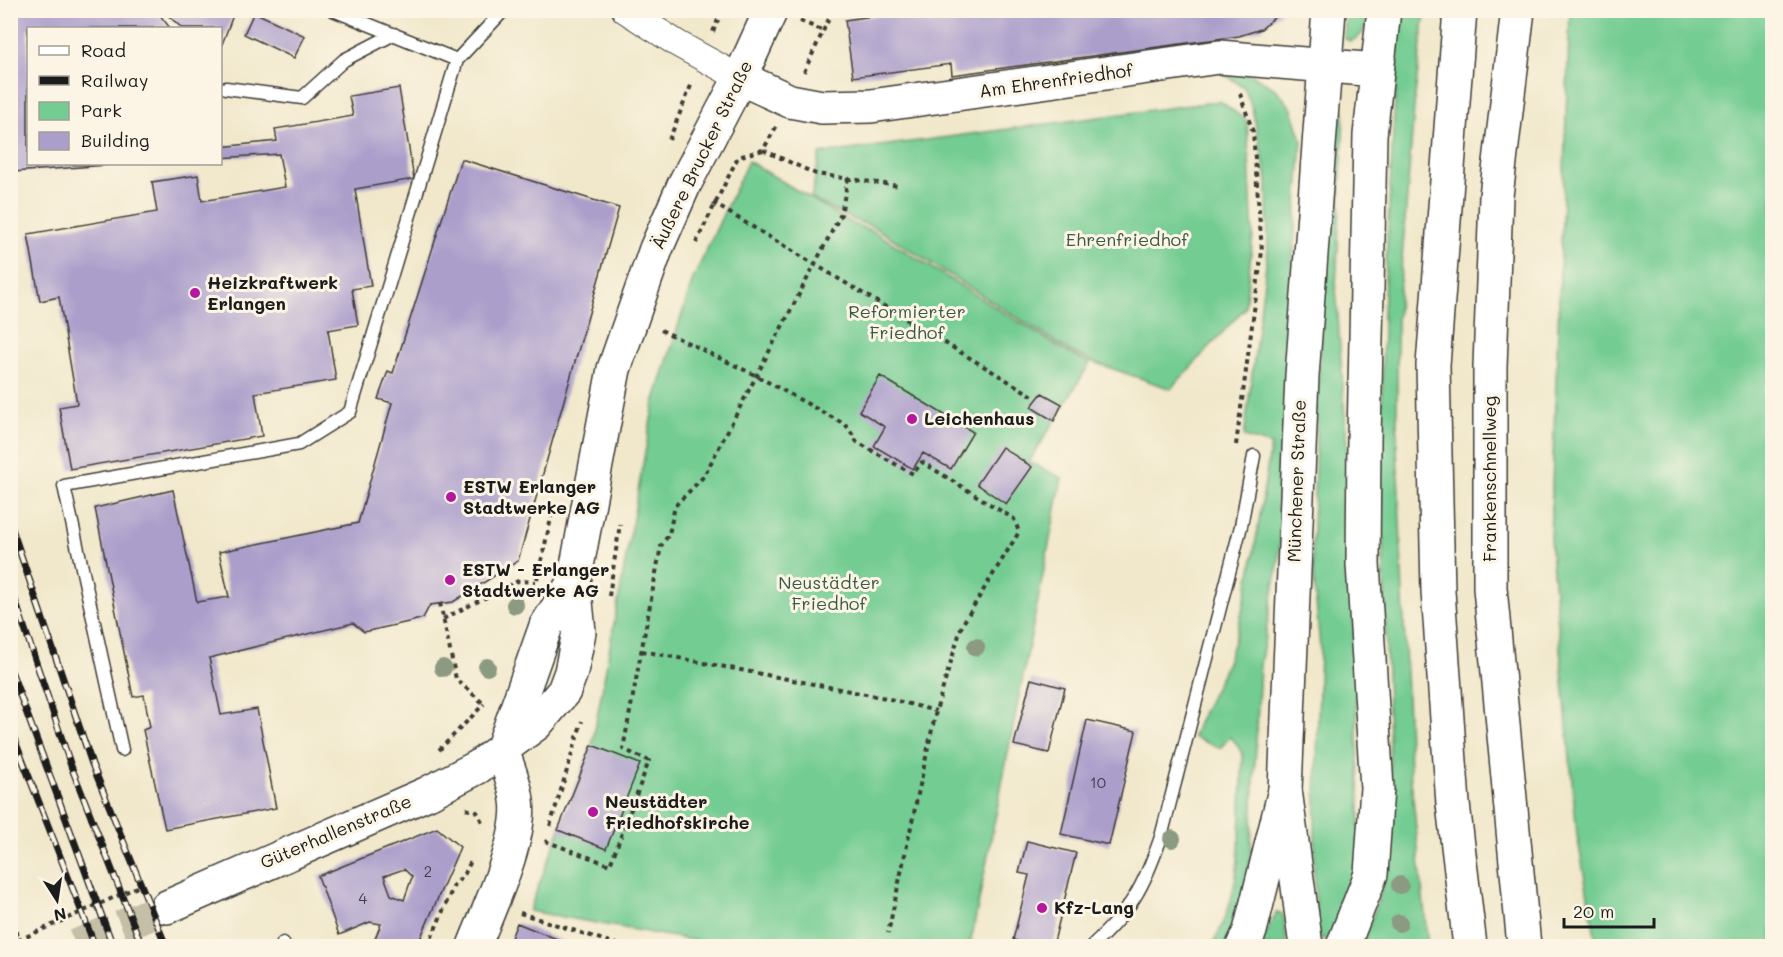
<svg xmlns="http://www.w3.org/2000/svg" width="1783" height="957" font-family="Mali,sans-serif">
	<style>
		.green { fill: #73cc92; stroke: #487457; stroke-width: 1.5 }
		.building { fill: #ab9ecb; fill-rule: evenodd }
		.lines { fill: none; stroke-linecap: round; stroke-linejoin: round }
		.secondary-tunnel { stroke: #c6bfa8; stroke-width: 33; stroke-dasharray: 33 16; stroke-linecap: butt }
		.lane-casing { stroke: #3c3b36; stroke-width: 15 }
		.street-casing { stroke: #3c3b36; stroke-width: 28 }
		.secondary-casing { stroke: #3c3b36; stroke-width: 36 }
		.highway-casing { stroke: #3c3b36; stroke-width: 36 }
		.path { stroke: #3c3b36; stroke-width: 4; stroke-dasharray: 4.5 4.5; stroke-linecap: butt }
		.lane { stroke: #fff; stroke-width: 12 }
		.street { stroke: #fff; stroke-width: 26 }
		.secondary { stroke: #fff; stroke-width: 33 }
		.highway { stroke: #fff; stroke-width: 33 }
		.rail-casing { stroke: #1c1c1c; stroke-width: 7 }
		.rail { stroke: #fcf5e5; stroke-width: 4.5; stroke-dasharray: 14; stroke-linecap: butt }
		.path-bridge { stroke: #3c3b36; stroke-width: 4; stroke-dasharray: 4.5 4.5; stroke-linecap: butt }
		.tree { fill: #8c9a81 }
		.poi-dot { fill: #b5179e; stroke: #fcf5e5; stroke-width: 2 }
		.labels { text-anchor: middle; stroke-width: 6; stroke-linejoin: round; paint-order: stroke }
		.number-label { font-size: 15px; fill: #403c48 }
		.street-label { font-size: 18px; fill: #1c1c1c; stroke: #fcf5e5 }
		.park-label { font-size: 18px; fill: #3a5a45; stroke: #fcf5e5 }
		.poi-label { font-size: 18px; font-weight: bold; fill: #1c1c1c; stroke: #fcf5e5; text-anchor: start }
	</style>
	<rect width="100%" height="100%" fill="#fcf5e5"/>
	<filter id="ink" filterUnits="userSpaceOnUse"><feTurbulence type="fractalNoise" baseFrequency=".0167" numOctaves="2"/><feDisplacementMap in="SourceGraphic" scale="12" xChannelSelector="R" yChannelSelector="G"/><feConvolveMatrix kernelMatrix="1 2 1 2 8 2 1 2 1" color-interpolation-filters="sRGB"/></filter>
	<filter id="wash" filterUnits="userSpaceOnUse"><feTurbulence type="fractalNoise" baseFrequency=".008" numOctaves="4" result="noise"/><feDisplacementMap in="SourceGraphic" scale="24" xChannelSelector="R" yChannelSelector="G"/><feGaussianBlur stdDeviation="1.35" result="paint"/><feColorMatrix in="noise" values="0 0 0 0 0 0 0 0 0 0 0 0 0 0 0 0 0 1.4 0 .05"/><feComposite in="paint" operator="in"/></filter>
	<g filter="url(#wash)">
		<rect width="100%" height="100%" fill="#f1e8cb"/>
		<!-- green -->
		<path class="green" d="M 1346,11 L 1368,11 C 1367,25 1365,37 1350,41 L 1344,38 Z
			M 1400,11 L 1425,11 L 1415,96 L 1397,321 L 1397,447 L 1410,769 L 1428,946 L 1361,946 C 1384,894 1389,859 1391,802 L 1381,483 L 1383,314 Z
			M 1570,11 L 1772,11 L 1772,946 L 1597,946 L 1577,835 L 1550,538 Z
			M 1221,72 L 1253,75 L 1277,90 L 1292,109 L 1302,140 L 1292,270 L 1279,559 L 1260,665 L 1250,865 L 1237,920 L 1226,946 L 1211,946 C 1246,893 1239,818 1243,756 L 1237,744 L 1230,737 L 1220,748 L 1193,737 C 1201,710 1217,688 1227,662 C 1251,598 1259,513 1271,445 L 1244,437 L 1268,250 L 1267,178 L 1252,108 L 1244,87 Z
			M 1220,101 L 1247,121 L 1253,235 L 1245,308 L 1171,389 L 1093,362 L 1070,351 L 874,227 L 854,220 L 811,198 L 820,154 Z
			M 1338,108 L 1342,108 L 1344,113 L 1336,287 L 1348,463 L 1360,811 L 1358,851 L 1353,879 L 1331,936 L 1323,940 L 1318,935 L 1314,872 L 1320,648 L 1312,556 L 1318,384 Z
			M 748,161 L 853,224 L 873,231 L 1069,353 L 1090,363 L 1029,462 L 1062,478 L 970,946 L 724,946 L 529,911 L 592,745 L 654,403 L 693,279 Z
			M 1276,913 L 1281,913 L 1284,918 L 1287,946 L 1260,946 Z"/>
		<g id="blocks">
			<!-- building -->
			<path class="building" d="M 10,10 L 156,10 L 170,28 L 28,28 L 28,164 L 108,165 L 13,172 L 18,213 L 10,215 Z
				M 162,10 L 235,10 L 221,47 L 220,28 L 182,28 Z
				M 916,10 L 1283,10 L 1261,29 L 1239,36 L 952,75 L 951,64 L 853,77 L 845,20 Z
				M 254,12 L 305,36 L 294,58 L 244,34 Z
				M 399,88 L 414,179 L 355,189 L 371,286 L 352,289 L 358,325 L 328,330 L 336,380 L 255,393 L 262,436 L 70,469 L 59,407 L 77,404 L 59,297 L 40,301 L 28,234 L 157,212 L 152,182 L 198,175 L 202,201 L 285,187 L 279,154 L 220,158 L 220,147 L 277,141 L 275,129 L 353,116 L 349,96 Z
				M 461,159 L 619,208 L 518,561 L 453,602 L 430,605 L 423,618 L 413,621 L 364,632 L 353,623 L 209,658 L 221,715 L 257,709 L 276,808 L 165,829 L 143,730 L 150,727 L 144,695 L 133,697 L 95,508 L 173,490 L 197,602 L 229,597 L 219,552 L 358,523 L 392,403 L 378,399 L 388,371 L 393,373 Z
				M 880,376 L 973,432 L 951,469 L 923,453 L 913,469 L 874,446 L 885,427 L 859,411 Z
				M 1042,393 L 1062,404 L 1054,421 L 1031,407 Z
				M 1002,447 L 1032,467 L 1006,504 L 977,484 Z
				M 1031,679 L 1065,688 L 1049,753 L 1014,745 Z
				M 1087,720 L 1136,731 L 1109,845 L 1061,834 Z
				M 592,745 L 640,764 L 606,849 L 558,830 Z
				M 437,828 L 460,847 L 417,946 L 372,946 L 381,924 L 370,922 L 339,935 L 318,876 ZM 404,869 L 412,877 L 404,900 L 391,895 L 384,876 Z
				M 1027,841 L 1076,853 L 1053,946 L 1038,946 L 1013,940 L 1029,875 L 1019,873 Z
				M 517,923 L 574,946 L 508,946 Z"/>
		</g>
	</g>
	<g filter="url(#ink)">
		<use href="#blocks" fill-opacity="0" stroke="#3c3b36" stroke-width="1.5"/>
		<g class="lines">
			<!-- secondary-tunnel -->
			<path class="secondary-tunnel" d="M 76,946 L 167,907"/>
			<defs>
				<path id="lane" d="M 333,10 L 457,60
					M 226,88 L 302,98 L 344,60 L 394,34
					M 122,750 L 64,486 L 299,444 L 350,412 L 457,60 L 504,10
					M 283,943 L 284,946
					M 1092,946 C 1132,908 1143,889 1161,837 L 1241,526 L 1254,456"/>
				<path id="street" d="M 625,10 L 678,44 L 740,78"/>
				<path id="secondary" d="M 740,78 L 790,101 L 822,107 L 871,106 L 1219,57 L 1377,70
					M 502,750 L 546,626 L 574,582
					M 167,907 L 428,793 L 478,767 L 536,724 L 564,691 L 571,672 L 579,632 L 574,582 L 614,369 L 656,249 L 684,185 L 740,78 L 771,10
					M 474,946 C 488,910 523,838 517,800 C 515,783 508,767 502,751
					M 1243,946 L 1250,931 L 1285,790 L 1302,376 L 1329,10
					M 1343,946 L 1371,874 L 1377,788 L 1363,564 L 1364,440 L 1370,135 L 1384,10"/>
				<path id="highway" d="M 1460,10 L 1433,365 L 1438,591 L 1453,804 L 1470,946
					M 1518,10 L 1496,196 L 1490,367 L 1490,588 L 1524,946
					M 1285,790 L 1306,946"/>
			</defs>
			<!-- lane casing -->
			<use href="#lane" class="lane-casing"/>
			<!-- street casing -->
			<use href="#street" class="street-casing"/>
			<!-- secondary casing -->
			<use href="#secondary" class="secondary-casing"/>
			<!-- highway casing -->
			<use href="#highway" class="highway-casing"/>
			<!-- path -->
			<path class="path" d="M 800,21 L 824,31
				M 713,32 L 722,10
				M 804,72 L 833,10
				M 669,140 L 692,83
				M 763,150 L 816,174 L 899,186
				M 713,203 L 1033,396
				M 696,243 L 738,157 L 763,150 L 776,127
				M 661,330 L 755,375 L 846,425 L 857,442 L 913,474 L 922,462 L 1014,519 L 1019,532 L 962,625 L 936,711 L 888,933
				M 1236,445 L 1262,251 L 1253,132 L 1239,91
				M 537,579 L 553,510
				M 609,596 L 620,524
				M 440,603 L 456,679 L 484,704
				M 443,619 L 518,581 L 536,582
				M 642,651 L 886,698 L 936,711
				M 439,750 L 484,704
				M 466,809 L 477,812 L 483,824
				M 550,826 L 582,721
				M 545,841 L 610,865 L 649,761 L 623,749 L 661,546 L 669,534 L 675,506 L 704,476 L 841,214 L 848,178
				M 10,913 L 16,931
				M 520,913 L 622,946
				M 10,944 L 144,884
				M 152,946 L 169,940
				M 428,946 L 454,885 L 464,875 L 472,859"/>
			<!-- lane -->
			<use href="#lane" class="lane"/>
			<!-- street -->
			<use href="#street" class="street"/>
			<!-- secondary -->
			<use href="#secondary" class="secondary"/>
			<!-- highway -->
			<use href="#highway" class="highway"/>
			<defs>
				<path id="rail" d="M 10,523 L 92,764 L 166,946
					M 10,585 L 71,766 L 142,946
					M 10,668 L 113,946
					M 10,728 L 95,946"/>
			</defs>
			<!-- rail casing -->
			<use href="#rail" class="rail-casing"/>
			<!-- rail -->
			<use href="#rail" class="rail"/>
			<!-- path-bridge -->
			<path class="path-bridge" d="M 16,931 L 23,946"/>
		</g>
		<!-- trees -->
		<g class="tree">
			<circle cx="515" cy="605" r="9"/>
			<circle cx="976" cy="647" r="9"/>
			<circle cx="487" cy="667" r="9"/>
			<circle cx="443" cy="668" r="9"/>
			<circle cx="1172" cy="839" r="9"/>
			<circle cx="1400" cy="885" r="9"/>
			<circle cx="1399" cy="923" r="9"/>
		</g>
	</g>
	<!-- markers -->
	<g class="poi-dot">
		<circle cx="195" cy="293" r="6"/>
		<circle cx="912" cy="419" r="6"/>
		<circle cx="451" cy="497" r="6"/>
		<circle cx="450" cy="580" r="6"/>
		<circle cx="593" cy="812" r="6"/>
		<circle cx="1042" cy="908" r="6"/>
	</g>
	<g class="labels">
		<!-- number labels -->
		<g class="number-label">
			<text x="1098" y="788">10</text>
			<text x="428" y="877">2</text>
			<text x="363" y="904">4</text>
		</g>
		<!-- street labels -->
		<g class="street-label">
			<text transform="translate(1056 81) rotate(-8)" y="6">Am Ehrenfriedhof</text>
			<text transform="translate(702 155) rotate(-64)" y="6">Äußere Brucker Straße</text>
			<text transform="translate(1490 479) rotate(-90)" y="6">Frankenschnellweg</text>
			<text transform="translate(1297 481) rotate(-88)" y="6">Münchener Straße</text>
			<text transform="translate(336 832) rotate(-23)" y="6">Güterhallenstraße</text>
		</g>
		<!-- park labels -->
		<g class="park-label">
			<text x="1127" y="246">Ehrenfriedhof</text>
			<text x="907" y="318">Reformierter<tspan x="907" dy="21">Friedhof</tspan></text>
			<text x="829" y="589">Neustädter<tspan x="829" dy="21">Friedhof</tspan></text>
		</g>
		<!-- poi labels -->
		<g class="poi-label">
			<text x="207" y="289">Heizkraftwerk<tspan x="207" dy="21">Erlangen</tspan></text>
			<text x="924" y="425">Leichenhaus</text>
			<text x="463" y="493">ESTW Erlanger<tspan x="463" dy="21">Stadtwerke AG</tspan></text>
			<text x="462" y="576">ESTW - Erlanger<tspan x="462" dy="21">Stadtwerke AG</tspan></text>
			<text x="605" y="808">Neustädter<tspan x="605" dy="21">Friedhofskirche</tspan></text>
			<text x="1054" y="914">Kfz-Lang</text>
		</g>
	</g>
	<!-- margin -->
	<rect width="1783" height="957" fill="none" stroke="#fcf5e5" stroke-width="36"/>
	<!-- legend -->
	<rect x="27" y="27" width="195" height="138" fill="#fcf5e5" stroke="#a29e95" stroke-width="1.5"/>
	<rect x="39" y="46" width="30" height="9" fill="#ffffff" stroke="#a29e95" stroke-width="1.5"/>
	<text x="81" y="57" font-size="18" fill="#1c1c1c">Road</text>
	<rect x="39" y="76" width="30" height="9" fill="#1c1c1c" stroke="#a29e95" stroke-width="1.5"/>
	<text x="81" y="87" font-size="18" fill="#1c1c1c">Railway</text>
	<rect x="39" y="102" width="30" height="18" fill="#73cc92" stroke="#a29e95" stroke-width="1.5"/>
	<text x="81" y="117" font-size="18" fill="#1c1c1c">Park</text>
	<rect x="39" y="132" width="30" height="18" fill="#ab9ecb" stroke="#a29e95" stroke-width="1.5"/>
	<text x="81" y="147" font-size="18" fill="#1c1c1c">Building</text>
	<!-- north arrow -->
	<g transform="translate(57 900) rotate(168)" stroke="#fcf5e5" stroke-width="4.5" paint-order="stroke">
	<path d="M0-4.5L10 22L0 15L-10 22Z" fill="#1c1c1c"/>
	<text y="-9" font-size="16" font-weight="bold" text-anchor="middle" fill="#1c1c1c">N</text>
	</g>
	<!-- scale -->
	<path d="M1564 918v9h90v-9" fill="none" stroke="#1c1c1c" stroke-width="3"/>
	<text x="1573" y="918" font-size="18" fill="#1c1c1c" stroke="#fcf5e5" stroke-width="4.5" paint-order="stroke">20 m</text>
</svg>
